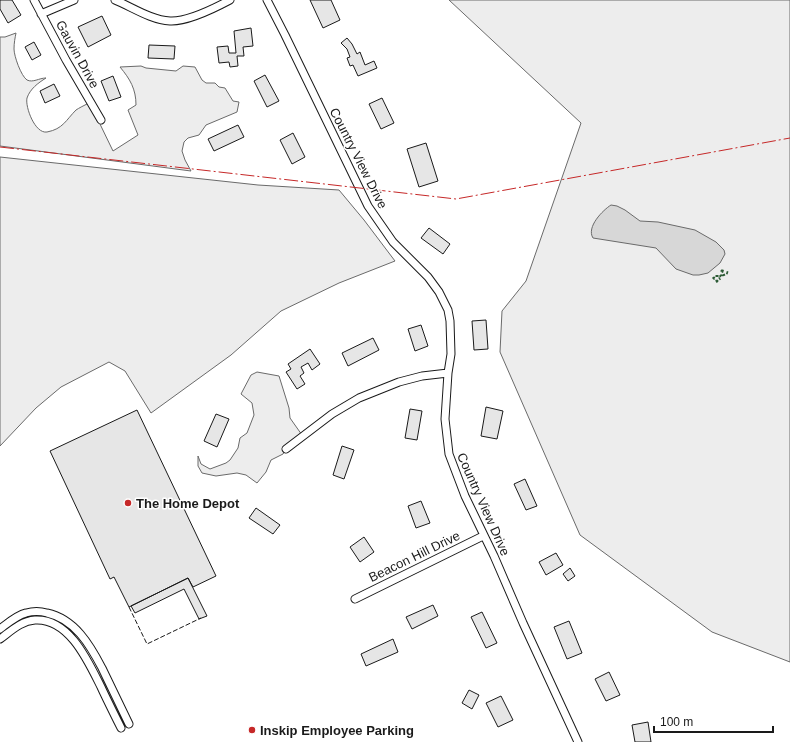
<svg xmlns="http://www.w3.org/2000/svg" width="790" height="742" font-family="Helvetica,sans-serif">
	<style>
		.green { fill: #ededed; stroke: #6a6a6a }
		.water { fill: #d7d7d7; stroke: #6a6a6a }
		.building { fill: #e6e6e6; stroke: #1a1a1a }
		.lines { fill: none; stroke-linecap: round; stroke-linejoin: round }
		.street-casing { stroke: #1a1a1a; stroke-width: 9 }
		.street { stroke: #fff; stroke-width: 7 }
		.hedge { stroke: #2b5a34; stroke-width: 3; stroke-dasharray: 2 3; stroke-linecap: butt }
		.fence { stroke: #1a1a1a; stroke-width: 1; stroke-dasharray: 5 2; stroke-linecap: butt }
		.power { stroke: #c62828; stroke-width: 1; stroke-dasharray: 14 3 2 3; stroke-linecap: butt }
		.poi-dot { fill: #c62828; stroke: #fff; stroke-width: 1.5 }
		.labels { text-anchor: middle; stroke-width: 3; stroke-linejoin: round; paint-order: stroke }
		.street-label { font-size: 13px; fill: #1a1a1a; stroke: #fff }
		.poi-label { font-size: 13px; font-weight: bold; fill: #1a1a1a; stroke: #fff; text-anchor: start }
	</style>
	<rect width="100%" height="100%" fill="#fff"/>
	<!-- green -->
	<path class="green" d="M 449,0 L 790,0 L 790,662 L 712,632 L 580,535 L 500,352 L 502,311 L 526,281 L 581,123 Z
		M 16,33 C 15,38 14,43 14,49 C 14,56 21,76 27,80 C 33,83 39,78 46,78 C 38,83 30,89 27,98 C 25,107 35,134 47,132 C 63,129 66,120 76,110 C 79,108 83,106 87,104 L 88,104 L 99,122 L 113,151 L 138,135 L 128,110 L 136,105 C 136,89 130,79 120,67 L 141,66 L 146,68 L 176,71 L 183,66 L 195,67 L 202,80 L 206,83 L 215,83 L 219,87 L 225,88 L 233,101 L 239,102 L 237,112 L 206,125 L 199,135 L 188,138 L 184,142 L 182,151 L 185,160 L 191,171 L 0,146 L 0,37 L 5,37 Z
		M 0,157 L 258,185 L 339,190 L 364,220 L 395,261 L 339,283 L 281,311 L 231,355 L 151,413 L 125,371 L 109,362 L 61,387 L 36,408 L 0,446 Z
		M 257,372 L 279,376 L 289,408 L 290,418 L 302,435 L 286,449 L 283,454 L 271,460 L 266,472 L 257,483 L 246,475 L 237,473 L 216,476 L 202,473 L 198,466 L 198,456 L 201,464 L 210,469 L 226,463 L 230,460 L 238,448 L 240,438 L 247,433 L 254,415 L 252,403 L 241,394 L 251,375 Z"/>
	<!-- water -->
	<path class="water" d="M 611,205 L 617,206 L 625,210 L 640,221 L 658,222 L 695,230 L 716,242 L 724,250 L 725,254 L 720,263 L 708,273 L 699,275 L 693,275 L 676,269 L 656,248 L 593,238 C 586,227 603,210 611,205 Z"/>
	<!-- building -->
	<path class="building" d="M 0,0 L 12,0 L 21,15 L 8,23 L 0,9 Z
		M 310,0 L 331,0 L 340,20 L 323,28 Z
		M 102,16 L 111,35 L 88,47 L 78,27 Z
		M 251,28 L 253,46 L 243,47 L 244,56 L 237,56 L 238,66 L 230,67 L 229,62 L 219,63 L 217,47 L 228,46 L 229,53 L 236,53 L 234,31 Z
		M 347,38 L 352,44 L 357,54 L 360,52 L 365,65 L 374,61 L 377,68 L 358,76 L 353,65 L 350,66 L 347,58 L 350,57 L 347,49 L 341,43 Z
		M 34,42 L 41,55 L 32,60 L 25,47 Z
		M 149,45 L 175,46 L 174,59 L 148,58 Z
		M 265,75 L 279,101 L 267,107 L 254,81 Z
		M 113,76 L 121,97 L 109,101 L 101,81 Z
		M 54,84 L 60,96 L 45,103 L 40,91 Z
		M 382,98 L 394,123 L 381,129 L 369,104 Z
		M 238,125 L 244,137 L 214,151 L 208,139 Z
		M 293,133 L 305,157 L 292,164 L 280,140 Z
		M 426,143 L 438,181 L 419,187 L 407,149 Z
		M 429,228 L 450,244 L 443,254 L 421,238 Z
		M 486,320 L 488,349 L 474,350 L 472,321 Z
		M 421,325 L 428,346 L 415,351 L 408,329 Z
		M 373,338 L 379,350 L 348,366 L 342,353 Z
		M 310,349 L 320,364 L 312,370 L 308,363 L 301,367 L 304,373 L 300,376 L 305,384 L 297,389 L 286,372 L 291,369 L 288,364 Z
		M 486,407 L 503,411 L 497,439 L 481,436 Z
		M 410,409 L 422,411 L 417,440 L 405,438 Z
		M 137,410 L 216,576 L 193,587 L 188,578 L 129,607 L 114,577 L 110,579 L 50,451 Z
		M 216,414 L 229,419 L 217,447 L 204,441 Z
		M 342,446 L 354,450 L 344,479 L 333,475 Z
		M 525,479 L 537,506 L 526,510 L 514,484 Z
		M 421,501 L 430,523 L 416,528 L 408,506 Z
		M 256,508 L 280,525 L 273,534 L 249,518 Z
		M 364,537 L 374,552 L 360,562 L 350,547 Z
		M 556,553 L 563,565 L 546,575 L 539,562 Z
		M 570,568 L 575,576 L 568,581 L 563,574 Z
		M 188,578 L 207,616 L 199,619 L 184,589 L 135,613 L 131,606 Z
		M 433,605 L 438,616 L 412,629 L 406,617 Z
		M 482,612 L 497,643 L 486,648 L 471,617 Z
		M 569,621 L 582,653 L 567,659 L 554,627 Z
		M 393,639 L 398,652 L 366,666 L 361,654 Z
		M 609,672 L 620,695 L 606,701 L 595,679 Z
		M 469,690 L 479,695 L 472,709 L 462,703 Z
		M 501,696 L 513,720 L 498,727 L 486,703 Z
		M 648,722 L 651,742 L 635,742 L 632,725 Z"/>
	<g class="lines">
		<defs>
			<path id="street" d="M 34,0 L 66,60 L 101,120
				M 115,0 C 132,7 151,20 170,21 C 188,22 215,8 230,0
				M 267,0 L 285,35 L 368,206 L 393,242 L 428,277 L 439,292 L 448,310 L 450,321 L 451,354 L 448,373 L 445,419 L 449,454 L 465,496 L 494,556 L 523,623 L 578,742
				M 41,14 L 74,0
				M 286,449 L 332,414 L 359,398 L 399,382 L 422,376 L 448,373
				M 355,599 L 483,536
				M 0,629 C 8,623 17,615 26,613 C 33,611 40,611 47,613 C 75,619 90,645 102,668 C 111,687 120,705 129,724
				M 0,639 C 11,631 21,621 35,620 C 69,618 88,661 101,687 C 107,700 114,714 121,728"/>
		</defs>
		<!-- street casing -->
		<use href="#street" class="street-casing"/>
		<!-- street -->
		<use href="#street" class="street"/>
		<!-- hedge -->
		<path class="hedge" d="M 724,276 L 722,271 L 728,273
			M 717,277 L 717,275 L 720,275 L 722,277 L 719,279
			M 713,279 L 714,278 L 717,281 L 714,282"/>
		<!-- fence -->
		<path class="fence" d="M 129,607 L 147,644 L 201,618"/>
		<!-- power -->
		<path class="power" d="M 0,147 L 456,199 L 790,138"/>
	</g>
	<!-- markers -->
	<g class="poi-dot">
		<circle cx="128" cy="503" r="4"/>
		<circle cx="252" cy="730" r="4"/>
	</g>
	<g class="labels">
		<!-- street labels -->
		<g class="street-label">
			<text transform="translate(78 54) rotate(61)" y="5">Gauvin Drive</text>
			<text transform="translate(359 158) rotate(63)" y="5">Country View Drive</text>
			<text transform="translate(484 504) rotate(66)" y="5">Country View Drive</text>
			<text transform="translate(414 556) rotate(-26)" y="5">Beacon Hill Drive</text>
		</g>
		<!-- poi labels -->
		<g class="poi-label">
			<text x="136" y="508">The Home Depot</text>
			<text x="260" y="735">Inskip Employee Parking</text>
		</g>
	</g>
	<!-- scale -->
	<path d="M654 726v6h119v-6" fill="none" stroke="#1a1a1a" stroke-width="2"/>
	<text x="660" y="726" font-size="12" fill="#1a1a1a" stroke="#ffffff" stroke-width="3" paint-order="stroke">100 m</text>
</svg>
